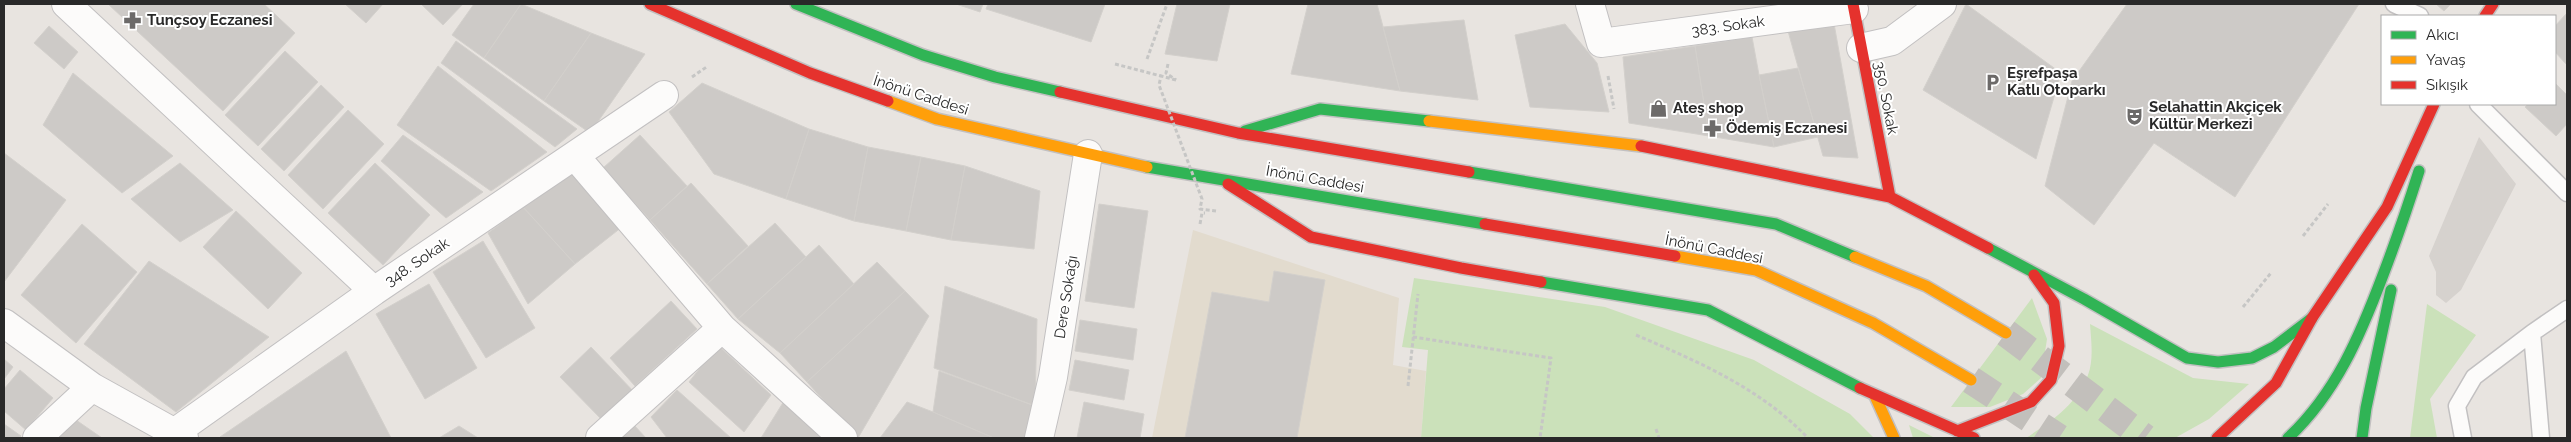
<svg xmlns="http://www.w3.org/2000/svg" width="2571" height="442" font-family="Raleway,sans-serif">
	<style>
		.education { fill: #e2dbce }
		.green { fill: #cbe1ba }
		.plaza { fill: #d6d2ce }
		.building { fill: #cdcac7; stroke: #d3d0cc }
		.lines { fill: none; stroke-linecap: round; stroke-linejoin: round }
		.primary-tunnel { stroke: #c2bfbb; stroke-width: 28; stroke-dasharray: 28 14; stroke-linecap: butt }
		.lane-casing { stroke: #c2c0c1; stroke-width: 19 }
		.street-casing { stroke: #c2c0c1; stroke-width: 30 }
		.fast-casing { stroke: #c2c0c1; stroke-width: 14 }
		.slow-casing { stroke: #c2c0c1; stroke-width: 14 }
		.jam-casing { stroke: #c2c0c1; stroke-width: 14 }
		.path { stroke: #c6c6c5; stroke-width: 3; stroke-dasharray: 4 2.5; stroke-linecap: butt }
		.lane { stroke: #fcfbfa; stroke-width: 16 }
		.street { stroke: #fcfbfa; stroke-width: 28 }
		.fast { stroke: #30b455; stroke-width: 11 }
		.slow { stroke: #ff9f0a; stroke-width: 11 }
		.jam { stroke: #e5322d; stroke-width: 11 }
		.path-bridge { stroke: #c6c6c5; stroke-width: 3; stroke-dasharray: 4 2.5; stroke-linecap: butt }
		.labels { text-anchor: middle; stroke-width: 4; stroke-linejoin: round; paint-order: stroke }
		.poi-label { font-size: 15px; font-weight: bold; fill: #292929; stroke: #fff; text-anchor: start }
		.street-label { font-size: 15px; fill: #292929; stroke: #fff }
	</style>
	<rect width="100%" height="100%" fill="#e8e4e0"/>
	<!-- education -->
	<path class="education" d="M 1193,230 L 1399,298 L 1393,365 L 1426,371 L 1421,438 L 1152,438 Z"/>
	<!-- green -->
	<path class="green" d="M 1414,278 L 1605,307 L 1754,360 L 1850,414 L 1874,438 L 1421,438 L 1428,350 L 1402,347 Z
		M 2032,298 L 2047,339 L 2041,378 L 2023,394 L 1990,407 L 1951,407 Z
		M 2427,304 L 2476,335 L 2430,399 L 2437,438 L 2410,438 Z
		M 2090,324 L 2193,378 L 2249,384 L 2209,419 L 2175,438 L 2026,438 C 2052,421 2076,405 2088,375 C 2094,360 2091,339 2090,324 Z
		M 1909,425 L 1935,438 L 1913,438 Z"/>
	<!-- plaza -->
	<path class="plaza" d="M 2479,137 L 2516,184 L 2461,290 L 2446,303 L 2436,295 L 2436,272 L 2429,256 Z"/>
	<!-- building -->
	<path class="building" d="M 108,4 L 264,4 L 295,33 L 223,111 Z
		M 345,4 L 383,4 L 366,23 Z
		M 421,4 L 463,4 L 443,25 Z
		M 474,4 L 521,4 L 484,58 L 452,35 Z
		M 521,4 L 591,33 L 544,101 L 484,58 Z
		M 956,4 L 983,4 L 980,12 Z
		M 988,4 L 1105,4 L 1091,42 L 986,9 Z
		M 1177,4 L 1230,4 L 1217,61 L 1165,54 Z
		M 1308,4 L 1377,4 L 1400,91 L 1291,74 Z
		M 1966,4 L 2061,73 L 2036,159 L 1923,90 Z
		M 2127,4 L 2359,4 L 2235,197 L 2154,143 L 2094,225 L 2045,186 L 2072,81 Z
		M 2436,4 L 2451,4 L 2444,11 Z
		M 2567,13 L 2567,65 L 2555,52 L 2555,26 Z
		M 1833,18 L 1858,158 L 1823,156 L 1788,31 Z
		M 1464,20 L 1478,100 L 1400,91 L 1383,27 Z
		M 1565,24 L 1597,63 L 1609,112 L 1530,107 L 1515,35 Z
		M 49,26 L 78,52 L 64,69 L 34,43 Z
		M 591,33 L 645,54 L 590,133 L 544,101 Z
		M 1752,37 L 1759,75 L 1774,147 L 1709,136 L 1695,46 Z
		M 456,41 L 577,129 L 555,147 L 441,63 Z
		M 1695,46 L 1709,136 L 1629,123 L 1623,57 Z
		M 285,51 L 318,82 L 258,146 L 225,115 Z
		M 438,66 L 547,152 L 491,191 L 397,125 Z
		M 1798,68 L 1818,137 L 1774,147 L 1759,75 Z
		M 73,73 L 173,156 L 122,193 L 43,125 Z
		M 702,83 L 809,129 L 786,199 L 714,174 L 669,112 Z
		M 2555,83 L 2567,95 L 2567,124 L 2556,136 L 2525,107 L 2528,104 L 2555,104 Z
		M 321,85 L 344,107 L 284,171 L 261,149 Z
		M 348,110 L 384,144 L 323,209 L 288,175 Z
		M 809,129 L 868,147 L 854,221 L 786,199 Z
		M 403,135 L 483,192 L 446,218 L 381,161 Z
		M 640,135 L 687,186 L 650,220 L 603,168 Z
		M 868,147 L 921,157 L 906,231 L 854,221 Z
		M 4,153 L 66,200 L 4,282 Z
		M 921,157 L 965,166 L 951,240 L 906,231 Z
		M 180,163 L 233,210 L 180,242 L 131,199 Z
		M 375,163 L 430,215 L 383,265 L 328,213 Z
		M 965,166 L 1040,191 L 1034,249 L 951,240 Z
		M 572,173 L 627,223 L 575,264 L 523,207 Z
		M 691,183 L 748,246 L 707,284 L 650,220 Z
		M 1099,204 L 1148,211 L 1134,308 L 1085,301 Z
		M 523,207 L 575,264 L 528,304 L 488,233 Z
		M 236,211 L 302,273 L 268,309 L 203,247 Z
		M 775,223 L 806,257 L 738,319 L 707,284 Z
		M 82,224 L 137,272 L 76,343 L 21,295 Z
		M 483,241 L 535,328 L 486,358 L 433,272 Z
		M 819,245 L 854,284 L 780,353 L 738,319 Z
		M 149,261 L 269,337 L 176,412 L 84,344 Z
		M 877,262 L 905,291 L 807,382 L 780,353 Z
		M 1274,271 L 1325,280 L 1297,438 L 1185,438 L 1212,292 L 1269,302 Z
		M 429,284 L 477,368 L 425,399 L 376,314 Z
		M 945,286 L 1037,319 L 1035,406 L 934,368 Z
		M 905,291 L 929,316 L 858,438 L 807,382 Z
		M 671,301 L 697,329 L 635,386 L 610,358 Z
		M 1080,320 L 1137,329 L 1133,360 L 1075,351 Z
		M 718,345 L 771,395 L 744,432 L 689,382 Z
		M 591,347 L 636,394 L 605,423 L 560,377 Z
		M 346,351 L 391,438 L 220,437 Z
		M 4,359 L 13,367 L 4,379 Z
		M 1075,360 L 1129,370 L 1124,400 L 1069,390 Z
		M 20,370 L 53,398 L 26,430 L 4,411 L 4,389 Z
		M 939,371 L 1035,406 L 1026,438 L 994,438 L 933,412 Z
		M 677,390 L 731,438 L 667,438 L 651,417 Z
		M 789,393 L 831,438 L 761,438 Z
		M 907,402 L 933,412 L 994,438 L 880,438 Z
		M 1084,402 L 1144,414 L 1140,438 L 1077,438 Z
		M 76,420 L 102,438 L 57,438 Z
		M 4,424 L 21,436 L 18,438 L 4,438 Z
		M 633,424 L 646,438 L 620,438 Z
		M 459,426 L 478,438 L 439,438 Z"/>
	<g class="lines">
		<!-- primary-tunnel -->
		<path class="primary-tunnel" d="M 2006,333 L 2145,438
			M 1971,380 L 2059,438"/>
		<defs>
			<path id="lane" d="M 2394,4 L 2420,16
				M 2478,104 L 2567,193
				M 2463,438 L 2457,406 L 2474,377 L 2532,333
				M 2541,438 L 2532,333 L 2567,309"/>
			<path id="street" d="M 66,4 L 374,291
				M 1590,4 L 1601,43 L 1854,9
				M 1861,48 L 1892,41 L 1942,4
				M 575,156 L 722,328 L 843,438
				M 4,323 L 92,387 L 184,438
				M 174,433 L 374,291 L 664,95
				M 37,438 L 92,387
				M 600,438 L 722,328
				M 1039,438 L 1053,377 L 1088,154"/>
			<path id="fast" d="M 796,4 L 923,55 L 995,77 L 1060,92
				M 1245,131 L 1320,109 L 1429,121
				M 1147,167 L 1485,224
				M 1469,172 L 1776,224 L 1855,257
				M 1988,248 L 2084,299 L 2187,358 L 2218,362 L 2252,358 L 2274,347 L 2312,318
				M 1541,282 L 1708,310 L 1860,388
				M 2288,438 C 2336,393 2360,336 2383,275 C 2396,241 2408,206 2419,171
				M 2362,438 L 2366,408 L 2391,290"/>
			<path id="slow" d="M 888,101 L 937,119 L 1147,167
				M 1429,121 L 1641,146
				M 1675,256 L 1756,270 L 1873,323 L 1971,380
				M 1855,257 L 1926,286 L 2006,333
				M 1875,396 L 1894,438"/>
			<path id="jam" d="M 650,4 L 810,73 L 888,101
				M 1853,4 L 1890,197
				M 2485,16 L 2493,4
				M 1060,92 L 1238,133 L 1469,172
				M 1641,146 L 1890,197 L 1988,248
				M 1228,184 L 1311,237 L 1461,268 L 1541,282
				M 1485,224 L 1675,256
				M 1860,388 L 1974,438
				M 1957,431 L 2031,402 L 2051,380 L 2059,346 L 2054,303 L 2034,275
				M 2217,438 L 2276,383 L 2312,318 L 2387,207 L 2434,104"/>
		</defs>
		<!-- lane casing -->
		<use href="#lane" class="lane-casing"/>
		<!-- street casing -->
		<use href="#street" class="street-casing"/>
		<!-- fast casing -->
		<use href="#fast" class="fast-casing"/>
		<!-- slow casing -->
		<use href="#slow" class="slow-casing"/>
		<!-- jam casing -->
		<use href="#jam" class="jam-casing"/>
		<!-- path -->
		<path class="path" d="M 1147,59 L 1167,4
			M 1115,64 L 1161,76
			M 1168,64 L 1166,73 L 1176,80
			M 1608,76 L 1614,109
			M 692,77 L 708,66
			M 1200,224 L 1202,213 L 1205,213
			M 2303,236 L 2328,204
			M 2243,307 L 2271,273
			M 1636,335 C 1699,362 1760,388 1808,438
			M 1413,337 L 1551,358 L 1540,438
			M 1408,386 L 1418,294
			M 1656,429 L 1659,438"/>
		<!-- lane -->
		<use href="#lane" class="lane"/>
		<!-- street -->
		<use href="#street" class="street"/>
		<!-- fast -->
		<use href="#fast" class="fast"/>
		<!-- slow -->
		<use href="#slow" class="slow"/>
		<!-- jam -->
		<use href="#jam" class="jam"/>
		<!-- path-bridge -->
		<path class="path-bridge" d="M 1176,80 L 1161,76 L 1159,85 L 1202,199 L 1200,209 L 1216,211"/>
	</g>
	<!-- icons -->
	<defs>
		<symbol id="pharmacy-bare" viewBox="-9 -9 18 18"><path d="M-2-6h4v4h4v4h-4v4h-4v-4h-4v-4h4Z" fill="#6c6a69" stroke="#fff" stroke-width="2.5" paint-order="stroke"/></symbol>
		<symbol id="parking-bare" viewBox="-9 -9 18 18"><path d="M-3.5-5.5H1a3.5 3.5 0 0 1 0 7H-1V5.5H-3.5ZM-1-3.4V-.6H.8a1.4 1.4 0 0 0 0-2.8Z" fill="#6c6a69" stroke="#fff" stroke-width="2.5" paint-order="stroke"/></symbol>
		<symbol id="shop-bare" viewBox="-9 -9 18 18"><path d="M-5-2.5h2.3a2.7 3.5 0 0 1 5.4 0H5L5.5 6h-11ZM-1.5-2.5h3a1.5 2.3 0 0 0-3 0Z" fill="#6c6a69" stroke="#fff" stroke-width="2.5" paint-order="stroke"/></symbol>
		<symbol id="theatre-bare" viewBox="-9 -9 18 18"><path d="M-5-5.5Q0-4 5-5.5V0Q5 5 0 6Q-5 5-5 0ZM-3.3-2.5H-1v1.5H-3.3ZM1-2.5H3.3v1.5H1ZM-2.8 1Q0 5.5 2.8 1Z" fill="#6c6a69" stroke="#fff" stroke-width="2.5" paint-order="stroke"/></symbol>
	</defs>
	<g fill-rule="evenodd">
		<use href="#pharmacy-bare" x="120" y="8" width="25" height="25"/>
		<use href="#parking-bare" x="1980" y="70" width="25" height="25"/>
		<use href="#shop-bare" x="1646" y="96" width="25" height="25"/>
		<use href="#theatre-bare" x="2122" y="104" width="25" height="25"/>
		<use href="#pharmacy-bare" x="1700" y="116" width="25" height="25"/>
	</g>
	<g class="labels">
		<!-- poi labels -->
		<g class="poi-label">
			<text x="147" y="25">Tunçsoy Eczanesi</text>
			<text x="2007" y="78">Eşrefpaşa<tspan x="2007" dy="17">Katlı Otoparkı</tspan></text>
			<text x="2149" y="112">Selahattin Akçiçek<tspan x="2149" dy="17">Kültür Merkezi</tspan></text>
			<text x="1673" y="113">Ateş shop</text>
			<text x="1726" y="133">Ödemiş Eczanesi</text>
		</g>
		<!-- street labels -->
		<g class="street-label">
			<text transform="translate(1728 26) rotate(-8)" y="5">383. Sokak</text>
			<text transform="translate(921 95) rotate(18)" y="5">İnönü Caddesi</text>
			<text transform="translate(1886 98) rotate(79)" y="5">350. Sokak</text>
			<text transform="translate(1315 179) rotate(10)" y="5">İnönü Caddesi</text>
			<text transform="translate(1714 249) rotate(11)" y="5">İnönü Caddesi</text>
			<text transform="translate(417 262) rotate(-34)" y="5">348. Sokak</text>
			<text transform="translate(1066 297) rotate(-81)" y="5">Dere Sokağı</text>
		</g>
	</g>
	<!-- border -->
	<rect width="2571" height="442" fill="none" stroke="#292929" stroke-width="10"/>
	<!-- legend -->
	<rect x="2381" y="15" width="175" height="90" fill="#ffffff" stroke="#a9a9a9"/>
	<rect x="2391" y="31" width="25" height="8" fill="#30b455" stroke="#a9a9a9"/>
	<text x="2426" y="40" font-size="15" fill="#292929">Akıcı</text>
	<rect x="2391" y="56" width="25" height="8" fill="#ff9f0a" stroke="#a9a9a9"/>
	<text x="2426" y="65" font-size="15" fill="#292929">Yavaş</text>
	<rect x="2391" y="81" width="25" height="8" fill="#e5322d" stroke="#a9a9a9"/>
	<text x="2426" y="90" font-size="15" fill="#292929">Sıkışık</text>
</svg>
